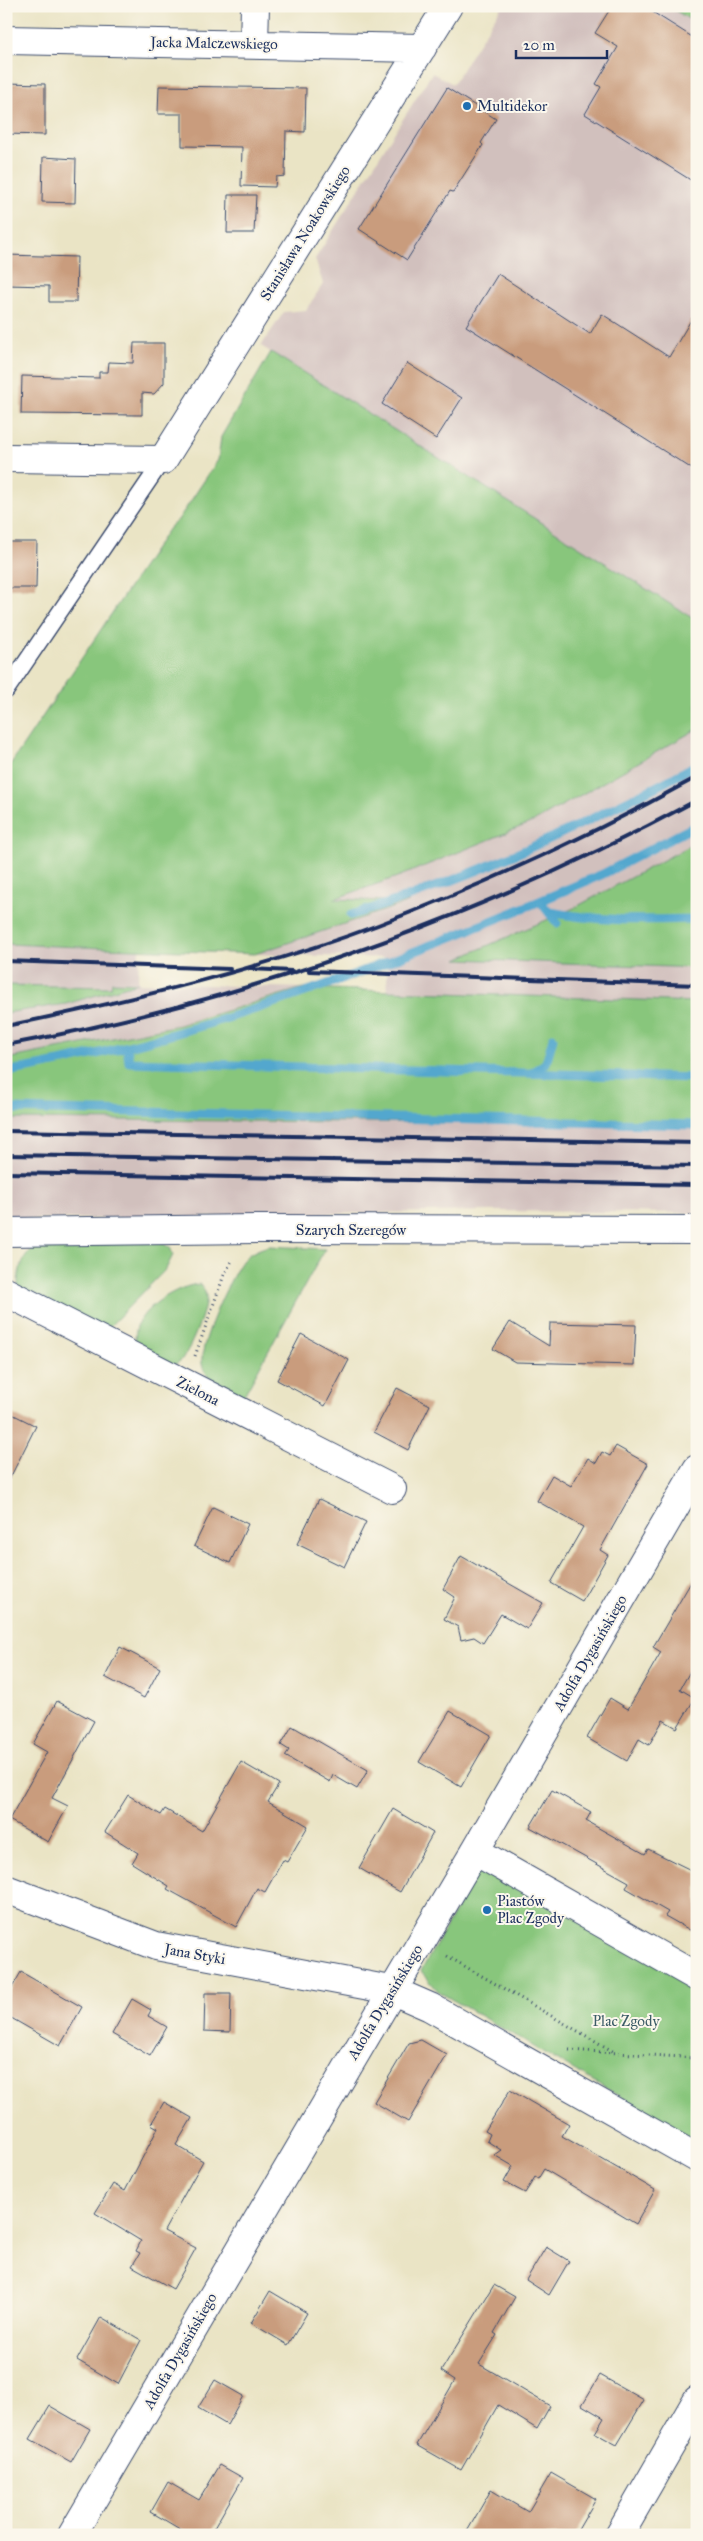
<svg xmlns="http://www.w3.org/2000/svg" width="703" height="2541" font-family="'IM FELL Great Primer',serif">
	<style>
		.industrial { fill: #d1c0bd }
		.green { fill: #88c67c; stroke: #527a6d }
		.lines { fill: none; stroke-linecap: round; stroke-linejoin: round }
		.stream { stroke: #52a7ce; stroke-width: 9 }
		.building { fill: #c99c7d }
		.service-casing { stroke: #3a4a6d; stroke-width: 18 }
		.minor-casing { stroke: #3a4a6d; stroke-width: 30 }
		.path { stroke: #3a4a6d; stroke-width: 3; stroke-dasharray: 1 4; stroke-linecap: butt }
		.service { stroke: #fff; stroke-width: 15 }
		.minor { stroke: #fff; stroke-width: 28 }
		.rail { stroke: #1b2f5e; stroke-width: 4 }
		.poi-dot { fill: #1f6fb2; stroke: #fbf7ec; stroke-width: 2 }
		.labels { text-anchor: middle; stroke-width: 4; stroke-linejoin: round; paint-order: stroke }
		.street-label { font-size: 15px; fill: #1b2f5e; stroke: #fbf7ec }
		.poi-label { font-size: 15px; fill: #1b2f5e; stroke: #fbf7ec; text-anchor: start }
		.park-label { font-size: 15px; fill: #3c5c67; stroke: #fbf7ec }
	</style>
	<rect width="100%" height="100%" fill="#fbf7ec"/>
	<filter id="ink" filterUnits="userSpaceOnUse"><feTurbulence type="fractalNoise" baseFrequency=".02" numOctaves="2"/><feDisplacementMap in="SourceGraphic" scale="10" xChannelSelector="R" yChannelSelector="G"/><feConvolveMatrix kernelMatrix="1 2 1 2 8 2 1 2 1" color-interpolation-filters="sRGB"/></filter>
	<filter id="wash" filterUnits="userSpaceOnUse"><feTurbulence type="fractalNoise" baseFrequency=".0096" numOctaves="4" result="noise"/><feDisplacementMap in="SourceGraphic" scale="20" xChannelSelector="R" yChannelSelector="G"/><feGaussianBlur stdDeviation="1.12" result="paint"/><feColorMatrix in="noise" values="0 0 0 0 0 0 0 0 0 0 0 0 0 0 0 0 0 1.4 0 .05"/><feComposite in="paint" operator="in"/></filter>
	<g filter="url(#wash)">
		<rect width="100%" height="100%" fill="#eae4c5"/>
		<!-- industrial -->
		<path class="industrial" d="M 502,6 L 668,6 L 697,24 L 697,621 L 261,346 L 284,312 L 306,310 L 323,284 L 315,259 L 432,73 L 453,84 Z
			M 697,729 L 697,842 L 574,908 L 458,959 L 697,968 L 697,1002 L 387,991 L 387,958 L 255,954 L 407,903 L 332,899 L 400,876 L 535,821 Z
			M 6,944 L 139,950 L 138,983 L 303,988 L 179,1025 L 6,1059 L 6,1013 L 66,1004 L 136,983 L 112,982 L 112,987 L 6,985 Z
			M 6,1119 L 697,1125 L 697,1213 L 492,1211 L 233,1215 L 188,1218 L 6,1219 Z"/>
		<!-- green -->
		<path class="green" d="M 668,6 L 697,6 L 697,24 Z
			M 271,352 L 697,621 L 697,729 L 535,821 L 400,876 L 334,899 L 409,902 L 255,954 L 6,944 L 6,771 L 169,528 L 178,520 L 218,460 L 221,437 Z
			M 697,842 L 697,968 L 457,959 L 574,908 Z
			M 112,982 L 138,983 L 66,1004 L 6,1013 L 6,985 L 111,987 Z
			M 303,988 L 697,1002 L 697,1125 L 6,1119 L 6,1059 L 179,1025 Z
			M 43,1241 L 159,1242 L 170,1247 L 173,1255 L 166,1269 L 107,1329 L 18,1291 C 17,1269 23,1253 43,1241 Z
			M 270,1246 L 325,1249 L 243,1397 C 230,1390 209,1383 203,1368 C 195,1351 231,1275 243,1260 C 249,1253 260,1248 270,1246 Z
			M 200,1284 C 204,1288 206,1293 206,1298 C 205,1312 190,1352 180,1361 C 177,1364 171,1366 166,1368 L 135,1346 C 135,1341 135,1335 136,1330 C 141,1307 179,1285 200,1284 Z
			M 485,1870 L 697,1982 L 697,2141 L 439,1992 L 421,1971 L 475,1876 Z"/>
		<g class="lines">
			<!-- stream -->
			<path class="stream" d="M 550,912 C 599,922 647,920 697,919
				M 351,915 C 443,888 533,849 619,805 C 645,792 672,780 697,764
				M 557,923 L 540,901 L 603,874 L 697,825
				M 127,1047 L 129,1062 L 697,1078
				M 6,1072 C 191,1041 368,972 540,901
				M 532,1073 L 546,1063 L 553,1038
				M 7,1109 L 697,1125"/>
		</g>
		<g id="blocks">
			<!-- building -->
			<path class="building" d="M 612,6 L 643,6 L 697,40 L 697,184 L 585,114 L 601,87 L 596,84 L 618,47 L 595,33 Z
				M 6,83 L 45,84 L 45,135 L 6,134 Z
				M 159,86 L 306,88 L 305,132 L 286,131 L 285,176 L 276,177 L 275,187 L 241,186 L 242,147 L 182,146 L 182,114 L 158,114 Z
				M 447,88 L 496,119 L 481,143 L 483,145 L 453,192 L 450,191 L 407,260 L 359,229 Z
				M 43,157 L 76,159 L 75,203 L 42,202 Z
				M 228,195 L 256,195 L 254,233 L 227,233 Z
				M 6,255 L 77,257 L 76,302 L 49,302 L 49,286 L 6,285 Z
				M 498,274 L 590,334 L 602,314 L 669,357 L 697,310 L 697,472 L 466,326 Z
				M 134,343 L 164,343 L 164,383 L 154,394 L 142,393 L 142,415 L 21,414 L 22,376 L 99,378 L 99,372 L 108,372 L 109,362 L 133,363 Z
				M 407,363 L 462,398 L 436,439 L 382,404 Z
				M 7,542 L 37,542 L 36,588 L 6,588 Z
				M 510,1322 L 549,1346 L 550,1323 L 636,1325 L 634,1365 L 515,1362 L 493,1349 Z
				M 301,1334 L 349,1360 L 325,1406 L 277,1380 Z
				M 397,1388 L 430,1405 L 408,1450 L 374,1432 Z
				M 6,1411 L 36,1426 L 6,1486 Z
				M 616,1446 L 648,1464 L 600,1550 L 608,1555 L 582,1601 L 551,1583 L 583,1527 L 537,1501 L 552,1475 L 571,1486 L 588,1458 L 596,1463 L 602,1452 L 610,1456 Z
				M 319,1499 L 366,1522 L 344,1567 L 297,1544 Z
				M 213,1507 L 248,1524 L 230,1563 L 194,1546 Z
				M 461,1556 L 543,1603 L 527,1629 L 501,1614 L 483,1643 L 474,1637 L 461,1640 L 458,1627 L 444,1619 L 455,1597 L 443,1589 Z
				M 697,1572 L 697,1659 L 680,1689 L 695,1698 L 677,1728 L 663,1720 L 649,1745 L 639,1739 L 627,1761 L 587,1738 L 610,1698 L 628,1709 L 661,1652 L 653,1647 Z
				M 120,1647 L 160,1668 L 144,1698 L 105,1677 Z
				M 57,1701 L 94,1721 L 52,1798 L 68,1806 L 48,1842 L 9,1820 L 47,1752 L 33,1744 Z
				M 450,1711 L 491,1735 L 461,1787 L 419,1762 Z
				M 292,1726 L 368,1770 L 357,1789 L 333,1775 L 330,1782 L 285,1756 L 289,1750 L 281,1745 Z
				M 241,1762 L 279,1784 L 268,1802 L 308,1826 L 287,1862 L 283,1860 L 265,1892 L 257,1888 L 236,1927 L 167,1889 L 169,1886 L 132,1863 L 138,1853 L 105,1832 L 128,1795 L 161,1815 L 165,1809 L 202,1831 Z
				M 552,1790 L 591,1812 L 586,1821 L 645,1854 L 648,1849 L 697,1873 L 697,1934 L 665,1916 L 668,1912 L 626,1888 L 629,1882 L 530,1827 Z
				M 393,1809 L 433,1833 L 400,1892 L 359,1868 Z
				M 21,1972 L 82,2007 L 60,2046 L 6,2015 L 6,1998 Z
				M 205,1993 L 231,1993 L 230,2032 L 204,2031 Z
				M 132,1999 L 151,2010 L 148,2016 L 167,2027 L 150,2056 L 112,2034 Z
				M 421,2040 L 447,2055 L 408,2122 L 374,2102 L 409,2043 Z
				M 510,2090 L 569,2124 L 562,2136 L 655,2190 L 636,2224 L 544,2169 L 538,2179 L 535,2177 L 525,2193 L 504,2182 L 513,2166 L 494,2155 L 501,2150 L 487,2141 L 490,2134 L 485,2131 Z
				M 164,2102 L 192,2118 L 176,2145 L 203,2161 L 164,2231 L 196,2248 L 173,2289 L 132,2266 L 140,2253 L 136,2251 L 141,2241 L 95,2213 L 113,2184 L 125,2191 L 158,2128 L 151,2124 Z
				M 546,2247 L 569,2261 L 549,2295 L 526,2280 Z
				M 494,2285 L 515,2297 L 494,2333 L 497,2335 L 479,2364 L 550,2406 L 537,2429 L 498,2405 L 461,2470 L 417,2445 L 455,2380 L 441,2371 Z
				M 270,2291 L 307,2313 L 288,2345 L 251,2323 Z
				M 101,2317 L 141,2340 L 118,2384 L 77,2360 Z
				M 600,2375 L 644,2400 L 617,2445 L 595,2433 L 604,2418 L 582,2405 Z
				M 215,2380 L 243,2396 L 227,2425 L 198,2408 Z
				M 50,2406 L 90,2429 L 71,2462 L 30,2439 Z
				M 220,2465 L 243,2478 L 210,2535 L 190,2535 L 151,2512 L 168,2482 L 199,2500 Z
				M 551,2473 L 596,2499 L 575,2535 L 465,2535 L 491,2490 L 528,2512 Z"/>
		</g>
	</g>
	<g filter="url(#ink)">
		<use href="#blocks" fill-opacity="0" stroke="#3a4a6d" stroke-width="1"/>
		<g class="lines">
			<defs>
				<path id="service" d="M 6,691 L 163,460"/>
				<path id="minor" d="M 6,40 L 422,48
					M 254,44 L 255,6
					M 6,458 L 163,460 L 448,6
					M 6,1232 L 256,1229 L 697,1230
					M 6,1292 L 392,1489
					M 475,1851 L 697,1977
					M 6,1889 L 156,1946 L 391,1990 L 430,2007 L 697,2158
					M 72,2535 L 475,1851 L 697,1469
					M 619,2535 L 697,2400"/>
			</defs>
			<!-- service casing -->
			<use href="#service" class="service-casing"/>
			<!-- minor casing -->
			<use href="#minor" class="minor-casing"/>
			<!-- path -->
			<path class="path" d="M 195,1356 L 224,1275 L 233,1259
				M 447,1956 L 616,2053
				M 569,2050 L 697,2058
				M 690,2058 L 697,2062"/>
			<!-- service -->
			<use href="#service" class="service"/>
			<!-- minor -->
			<use href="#minor" class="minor"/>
			<!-- rail -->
			<path class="rail" d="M 6,961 L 230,969
				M 250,969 L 292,971
				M 309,971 L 697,985
				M 6,1026 C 132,1000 258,970 378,925 C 488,883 594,834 697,777
				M 6,1045 C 250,1000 479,918 697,800
				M 6,1131 L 697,1143
				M 6,1155 L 697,1166
				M 6,1173 L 697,1185"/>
		</g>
	</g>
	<!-- markers -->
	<g class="poi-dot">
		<circle cx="467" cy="106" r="5"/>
		<circle cx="487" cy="1910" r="5"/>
	</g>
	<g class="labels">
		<!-- street labels -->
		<g class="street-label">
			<text transform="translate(214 43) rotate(1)" y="5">Jacka Malczewskiego</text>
			<text transform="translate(305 233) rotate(-58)" y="5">Stanisława Noakowskiego</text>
			<text x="351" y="1235">Szarych Szeregów</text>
			<text transform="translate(198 1391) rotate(27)" y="5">Zielona</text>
			<text transform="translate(590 1653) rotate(-60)" y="5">Adolfa Dygasińskiego</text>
			<text transform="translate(195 1954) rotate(10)" y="5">Jana Styki</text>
			<text transform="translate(385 2002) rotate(-59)" y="5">Adolfa Dygasińskiego</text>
			<text transform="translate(180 2351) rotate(-60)" y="5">Adolfa Dygasińskiego</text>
		</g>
		<!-- poi labels -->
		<g class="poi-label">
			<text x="477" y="111">Multidekor</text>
			<text x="497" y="1906">Piastów<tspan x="497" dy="17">Plac Zgody</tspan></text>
		</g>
		<!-- park labels -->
		<g class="park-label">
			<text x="626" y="2026">Plac Zgody</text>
		</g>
	</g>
	<!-- margin -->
	<rect width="703" height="2541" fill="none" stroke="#fbf7ec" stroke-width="25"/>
	<!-- scale -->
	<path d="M516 50v8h91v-8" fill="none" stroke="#1b2f5e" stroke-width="2.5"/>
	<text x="523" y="50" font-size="15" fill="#1b2f5e" stroke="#fbf7ec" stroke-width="4" paint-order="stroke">20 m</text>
</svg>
